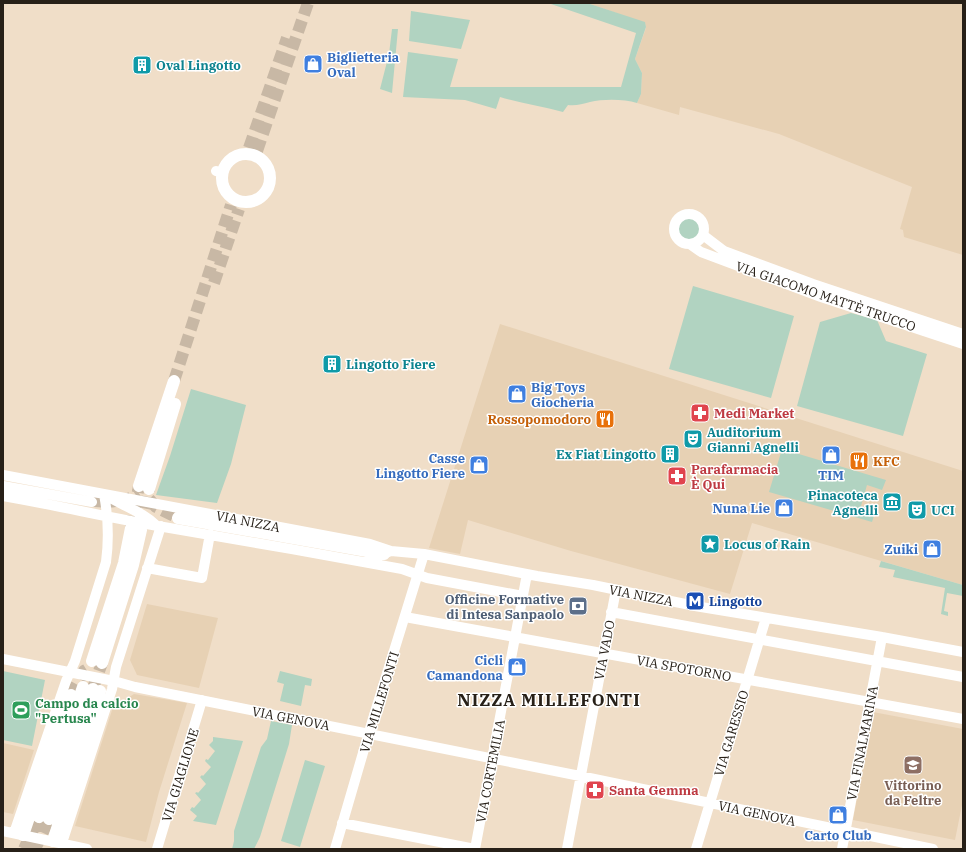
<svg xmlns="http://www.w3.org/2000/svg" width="966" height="852" font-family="'IBM Plex Serif',serif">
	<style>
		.built { fill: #e7d1b4 }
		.green { fill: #b1d3c1 }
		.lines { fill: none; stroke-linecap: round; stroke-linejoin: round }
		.minor-tunnel { stroke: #c8b8a5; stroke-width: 10; stroke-dasharray: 10 5; stroke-linecap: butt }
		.major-tunnel { stroke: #c8b8a5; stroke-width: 12; stroke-dasharray: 12 6; stroke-linecap: butt }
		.minor { stroke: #fff; stroke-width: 10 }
		.major { stroke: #fff; stroke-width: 12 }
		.labels { text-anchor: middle; stroke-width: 3; stroke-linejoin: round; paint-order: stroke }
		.shop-label { font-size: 13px; font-weight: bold; fill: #366cbe; stroke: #fff; text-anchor: end }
		.culture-label { font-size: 13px; font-weight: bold; fill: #0d838f; stroke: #fff; text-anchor: start }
		.street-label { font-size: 13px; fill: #272018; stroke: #fff }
		.health-label { font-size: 13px; font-weight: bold; fill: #be3a42; stroke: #fff; text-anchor: start }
		.food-label { font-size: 13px; font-weight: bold; fill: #c56008; stroke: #fff; text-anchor: end }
		.service-label { font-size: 13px; font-weight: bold; fill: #4e5e75; stroke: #fff; text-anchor: end }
		.transit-label { font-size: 13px; font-weight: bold; fill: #164399; stroke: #fff; text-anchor: start }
		.leisure-label { font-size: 13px; font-weight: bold; fill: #27864d; stroke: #fff; text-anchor: start }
		.education-label { font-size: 13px; font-weight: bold; fill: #785e54; stroke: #fff }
		.district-label { font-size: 17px; font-weight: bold; letter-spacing: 1px; fill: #272018; stroke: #fff }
	</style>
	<rect width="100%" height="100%" fill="#f0dec8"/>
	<!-- built -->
	<path class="built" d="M 587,3 L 963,3 L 963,255 L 904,237 L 903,230 L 900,229 L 912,187 L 779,134 L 680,107 L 679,115 L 637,103 L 641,94 L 642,73 L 635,59 L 646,28 L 645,23 Z
		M 500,324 L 963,471 L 963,585 L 752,523 L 730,594 L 571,551 L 468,520 L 460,554 L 429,548 Z
		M 147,604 L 218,618 L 199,688 L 137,675 L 130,660 Z
		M 134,694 L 187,703 L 159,792 L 146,842 L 75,826 L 113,707 Z
		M 873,712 L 963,729 L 963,800 L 955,840 L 853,820 Z
		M 3,743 L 34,750 L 13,814 L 3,812 Z"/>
	<!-- green -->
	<path class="green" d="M 548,3 L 587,3 L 645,22 L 646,27 L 635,59 L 642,73 L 641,94 L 637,103 C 624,99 603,99 590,102 C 582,104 576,106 568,105 L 563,112 C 542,106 520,103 500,97 L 496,109 L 465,100 L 403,97 L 408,52 L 458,59 L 450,87 L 621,87 L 636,33 Z
		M 411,11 L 470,20 L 461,49 L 409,41 Z
		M 392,29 L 398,29 L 392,93 L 380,89 L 389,54 Z
		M678 229a12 12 0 1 1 24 0a12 12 0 1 1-24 0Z
		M 693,286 L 794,316 L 771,398 L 669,369 Z
		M 851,313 L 877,320 L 886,341 L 927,354 L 903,436 L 797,406 L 820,322 Z
		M 191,389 L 246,405 L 231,464 L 217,503 L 156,495 L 170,456 Z
		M 782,449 L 886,480 L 882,490 L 867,485 L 861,506 L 876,510 L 872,522 L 769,492 Z
		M 881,561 L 963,585 L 963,596 L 947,593 L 944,611 L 948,612 L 948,616 L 941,614 L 945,588 L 893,577 L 895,570 L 879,567 Z
		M 3,671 L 45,680 L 32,746 L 3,740 Z
		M 280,671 L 312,679 L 311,686 L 305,685 L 301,706 L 280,701 L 284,684 L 277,682 Z
		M 271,721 L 292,725 L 289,744 L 260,837 L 254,849 L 232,849 L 234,841 L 234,831 L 261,747 L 267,739 Z
		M 213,737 L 243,741 L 216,825 L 193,821 L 197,816 L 190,810 L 192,807 L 194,808 L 201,800 L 195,793 L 197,792 L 198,793 L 206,784 L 200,777 L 202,775 L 203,776 L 211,767 L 205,761 L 206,759 L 208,760 L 215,751 L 209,745 L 213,741 Z
		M 305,760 L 325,766 L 300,847 L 281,841 Z"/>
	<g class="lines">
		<!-- minor-tunnel -->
		<path class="minor-tunnel" d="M 92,502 C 112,503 121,504 138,492"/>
		<!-- major-tunnel -->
		<path class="major-tunnel" d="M 249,148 L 287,38
			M 257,151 L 308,3
			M 214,283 L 239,209
			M 174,381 L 231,205
			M 149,499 L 156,507 L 178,518
			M 141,526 L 149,489
			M 131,528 L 139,486
			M 93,688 L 102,663
			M 71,695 L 84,671 L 89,668
			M 24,849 L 39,817
			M 35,849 L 49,819"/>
		<!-- minor -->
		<path class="minor" d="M 216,171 L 222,173
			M674 229a15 15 0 1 1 30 0a15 15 0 1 1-30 0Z
			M 703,235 L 724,251 L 813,284 L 963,334
			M 691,245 L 701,252 L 821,297 L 963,344
			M 3,475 L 370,544 L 391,551
			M 3,486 L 92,502
			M 3,496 C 55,505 106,517 158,526 C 239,540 321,554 402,569 L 427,578 L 523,596
			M 111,498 C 127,508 143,512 157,526
			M 365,562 L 391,551 L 424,554 L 537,576 L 593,585 L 695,606 L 882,637 L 963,652
			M 147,568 L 202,578 L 210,534
			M 611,612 L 963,677
			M 405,617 L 963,719
			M 3,659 L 114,681 L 135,687 L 580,776 L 933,849
			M 342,823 L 475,849 L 527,574
			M 3,831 L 87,849
			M 14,833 L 66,681 L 75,661 L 106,562 C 109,540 108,516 104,494
			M 62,843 L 112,689 L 116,667 L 161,526
			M 157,849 L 202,700
			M 335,849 L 372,722 L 424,554
			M 567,849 L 615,595
			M 696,849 L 766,618
			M 842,849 L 882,637"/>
		<!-- major -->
		<path class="major" d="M222 178a24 24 0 1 1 48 0a24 24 0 1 1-48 0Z
			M 139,486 L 174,381
			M 149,489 L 175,404
			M 178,518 L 384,554
			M 92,661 L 124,563 L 131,528
			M 102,663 L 133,565 L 141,530
			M 39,817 L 83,687
			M 49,819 L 93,689
			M 23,835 L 71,695
			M 53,841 L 97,705 L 100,691"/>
	</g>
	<!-- icons -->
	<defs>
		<symbol id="shop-square" viewBox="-11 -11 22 22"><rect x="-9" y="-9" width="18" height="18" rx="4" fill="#3f7fe0" stroke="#fff"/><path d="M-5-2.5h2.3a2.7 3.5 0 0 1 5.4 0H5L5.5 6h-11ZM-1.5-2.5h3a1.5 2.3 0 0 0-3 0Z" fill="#fff"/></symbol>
		<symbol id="building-square" viewBox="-11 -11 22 22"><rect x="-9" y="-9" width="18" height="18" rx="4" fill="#0f9aa8" stroke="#fff"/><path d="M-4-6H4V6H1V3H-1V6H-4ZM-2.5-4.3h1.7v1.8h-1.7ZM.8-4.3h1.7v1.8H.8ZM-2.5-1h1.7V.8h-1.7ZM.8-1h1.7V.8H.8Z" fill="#fff"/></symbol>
		<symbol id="pharmacy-square" viewBox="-11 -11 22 22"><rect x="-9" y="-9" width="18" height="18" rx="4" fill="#e0444e" stroke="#fff"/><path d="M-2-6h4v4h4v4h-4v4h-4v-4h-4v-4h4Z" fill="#fff"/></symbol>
		<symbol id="restaurant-square" viewBox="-11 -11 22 22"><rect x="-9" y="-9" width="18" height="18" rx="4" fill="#e8710a" stroke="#fff"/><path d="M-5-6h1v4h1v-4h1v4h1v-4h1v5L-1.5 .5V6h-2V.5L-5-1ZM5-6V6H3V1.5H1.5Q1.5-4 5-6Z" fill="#fff"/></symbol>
		<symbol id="theatre-square" viewBox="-11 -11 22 22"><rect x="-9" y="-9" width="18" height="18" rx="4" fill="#0f9aa8" stroke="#fff"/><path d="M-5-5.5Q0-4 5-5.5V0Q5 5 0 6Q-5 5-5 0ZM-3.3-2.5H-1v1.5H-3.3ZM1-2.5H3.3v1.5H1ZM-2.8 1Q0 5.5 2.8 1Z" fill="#fff"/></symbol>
		<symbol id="museum-square" viewBox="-11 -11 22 22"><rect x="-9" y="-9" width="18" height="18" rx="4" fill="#0f9aa8" stroke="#fff"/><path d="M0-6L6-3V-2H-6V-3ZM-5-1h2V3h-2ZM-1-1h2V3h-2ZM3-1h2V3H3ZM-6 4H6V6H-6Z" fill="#fff"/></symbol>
		<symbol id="sight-square" viewBox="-11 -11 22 22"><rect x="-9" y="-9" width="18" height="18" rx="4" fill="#0f9aa8" stroke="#fff"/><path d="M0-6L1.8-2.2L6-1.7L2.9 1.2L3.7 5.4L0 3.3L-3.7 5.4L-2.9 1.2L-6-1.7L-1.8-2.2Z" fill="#fff"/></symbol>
		<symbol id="metro-square" viewBox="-11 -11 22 22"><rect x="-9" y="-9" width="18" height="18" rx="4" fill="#1a4fb4" stroke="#fff"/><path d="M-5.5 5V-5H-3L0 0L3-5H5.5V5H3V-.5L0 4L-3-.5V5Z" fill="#fff"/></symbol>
		<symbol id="bank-square" viewBox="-11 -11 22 22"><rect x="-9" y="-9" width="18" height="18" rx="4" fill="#5c6f8a" stroke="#fff"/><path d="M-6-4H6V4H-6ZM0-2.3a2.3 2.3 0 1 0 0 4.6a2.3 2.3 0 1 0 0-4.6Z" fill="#fff"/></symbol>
		<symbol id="stadium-square" viewBox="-11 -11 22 22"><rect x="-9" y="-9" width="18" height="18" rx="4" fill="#2e9e5b" stroke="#fff"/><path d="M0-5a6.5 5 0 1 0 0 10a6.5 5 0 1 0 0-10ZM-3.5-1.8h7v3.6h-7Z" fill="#fff"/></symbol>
		<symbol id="school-square" viewBox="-11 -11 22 22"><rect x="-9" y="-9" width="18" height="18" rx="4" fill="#8d6e63" stroke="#fff"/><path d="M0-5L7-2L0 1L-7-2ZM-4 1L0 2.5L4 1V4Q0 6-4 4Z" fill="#fff"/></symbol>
	</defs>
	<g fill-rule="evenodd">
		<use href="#shop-square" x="302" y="53" width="22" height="22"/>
		<use href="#building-square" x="131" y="54" width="22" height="22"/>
		<use href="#building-square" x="321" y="353" width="22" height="22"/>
		<use href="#shop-square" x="506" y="383" width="22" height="22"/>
		<use href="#pharmacy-square" x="689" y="402" width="22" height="22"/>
		<use href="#restaurant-square" x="594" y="408" width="22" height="22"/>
		<use href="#theatre-square" x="682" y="428" width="22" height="22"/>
		<use href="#building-square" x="659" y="443" width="22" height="22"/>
		<use href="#shop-square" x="820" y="444" width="22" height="22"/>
		<use href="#restaurant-square" x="848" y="450" width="22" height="22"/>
		<use href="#shop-square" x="468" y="454" width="22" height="22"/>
		<use href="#pharmacy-square" x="666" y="465" width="22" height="22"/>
		<use href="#museum-square" x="881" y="491" width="22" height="22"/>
		<use href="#shop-square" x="773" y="497" width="22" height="22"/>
		<use href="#theatre-square" x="906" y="499" width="22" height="22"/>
		<use href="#sight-square" x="699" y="533" width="22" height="22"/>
		<use href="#shop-square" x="921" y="538" width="22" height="22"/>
		<use href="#metro-square" x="684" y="590" width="22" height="22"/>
		<use href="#bank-square" x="567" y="595" width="22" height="22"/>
		<use href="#shop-square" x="506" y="656" width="22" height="22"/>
		<use href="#stadium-square" x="10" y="699" width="22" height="22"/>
		<use href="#school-square" x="902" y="754" width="22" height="22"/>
		<use href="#pharmacy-square" x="584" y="779" width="22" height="22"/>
		<use href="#shop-square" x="827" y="804" width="22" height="22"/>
	</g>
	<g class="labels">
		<!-- shop labels -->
		<g class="shop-label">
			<text x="327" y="62" text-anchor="start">Biglietteria<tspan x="327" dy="15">Oval</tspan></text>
			<text x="531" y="392" text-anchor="start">Big Toys<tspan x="531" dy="15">Giocheria</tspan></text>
			<text x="465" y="463">Casse<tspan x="465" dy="15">Lingotto Fiere</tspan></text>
			<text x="831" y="480" text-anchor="middle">TIM</text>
			<text x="770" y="513">Nuna Lie</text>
			<text x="918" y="554">Zuiki</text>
			<text x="503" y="665">Cicli<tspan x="503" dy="15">Camandona</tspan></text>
			<text x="838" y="840" text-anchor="middle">Carto Club</text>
		</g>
		<!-- culture labels -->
		<g class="culture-label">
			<text x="156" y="70">Oval Lingotto</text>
			<text x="346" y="369">Lingotto Fiere</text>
			<text x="707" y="437">Auditorium<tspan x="707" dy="15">Gianni Agnelli</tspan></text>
			<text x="656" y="459" text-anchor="end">Ex Fiat Lingotto</text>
			<text x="878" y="500" text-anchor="end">Pinacoteca<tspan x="878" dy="15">Agnelli</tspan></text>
			<text x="931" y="515">UCI</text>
			<text x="724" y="549">Locus of Rain</text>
		</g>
		<!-- street labels -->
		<g class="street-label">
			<text transform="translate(826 296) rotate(19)" y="5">VIA GIACOMO MATTÈ TRUCCO</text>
			<text transform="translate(248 521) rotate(11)" y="5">VIA NIZZA</text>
			<text transform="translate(641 595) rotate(11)" y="5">VIA NIZZA</text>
			<text transform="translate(604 650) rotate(-79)" y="5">VIA VADO</text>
			<text transform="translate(684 668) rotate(10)" y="5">VIA SPOTORNO</text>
			<text transform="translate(379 702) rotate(-73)" y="5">VIA MILLEFONTI</text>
			<text transform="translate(291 718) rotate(11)" y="5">VIA GENOVA</text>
			<text transform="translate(731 733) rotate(-73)" y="5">VIA GARESSIO</text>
			<text transform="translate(862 743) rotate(-79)" y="5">VIA FINALMARINA</text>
			<text transform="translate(490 771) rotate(-79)" y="5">VIA CORTEMILIA</text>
			<text transform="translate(180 775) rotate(-73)" y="5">VIA GIAGLIONE</text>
			<text transform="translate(757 813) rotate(12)" y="5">VIA GENOVA</text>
		</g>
		<!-- health labels -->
		<g class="health-label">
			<text x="714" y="418">Medi Market</text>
			<text x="691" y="474">Parafarmacia<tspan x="691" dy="15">È Qui</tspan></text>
			<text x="609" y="795">Santa Gemma</text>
		</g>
		<!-- food labels -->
		<g class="food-label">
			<text x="591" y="424">Rossopomodoro</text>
			<text x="873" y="466" text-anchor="start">KFC</text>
		</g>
		<!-- service labels -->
		<g class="service-label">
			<text x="564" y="604">Officine Formative<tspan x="564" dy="15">di Intesa Sanpaolo</tspan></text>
		</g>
		<!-- transit labels -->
		<g class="transit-label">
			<text x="709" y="606">Lingotto</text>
		</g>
		<!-- leisure labels -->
		<g class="leisure-label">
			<text x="35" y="708">Campo da calcio<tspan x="35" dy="15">"Pertusa"</tspan></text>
		</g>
		<!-- education labels -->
		<g class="education-label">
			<text x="913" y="790">Vittorino<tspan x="913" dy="15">da Feltre</tspan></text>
		</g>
		<!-- district labels -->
		<g class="district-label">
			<text x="549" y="706">NIZZA MILLEFONTI</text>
		</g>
	</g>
	<!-- border -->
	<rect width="966" height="852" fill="none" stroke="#272018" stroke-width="8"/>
</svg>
